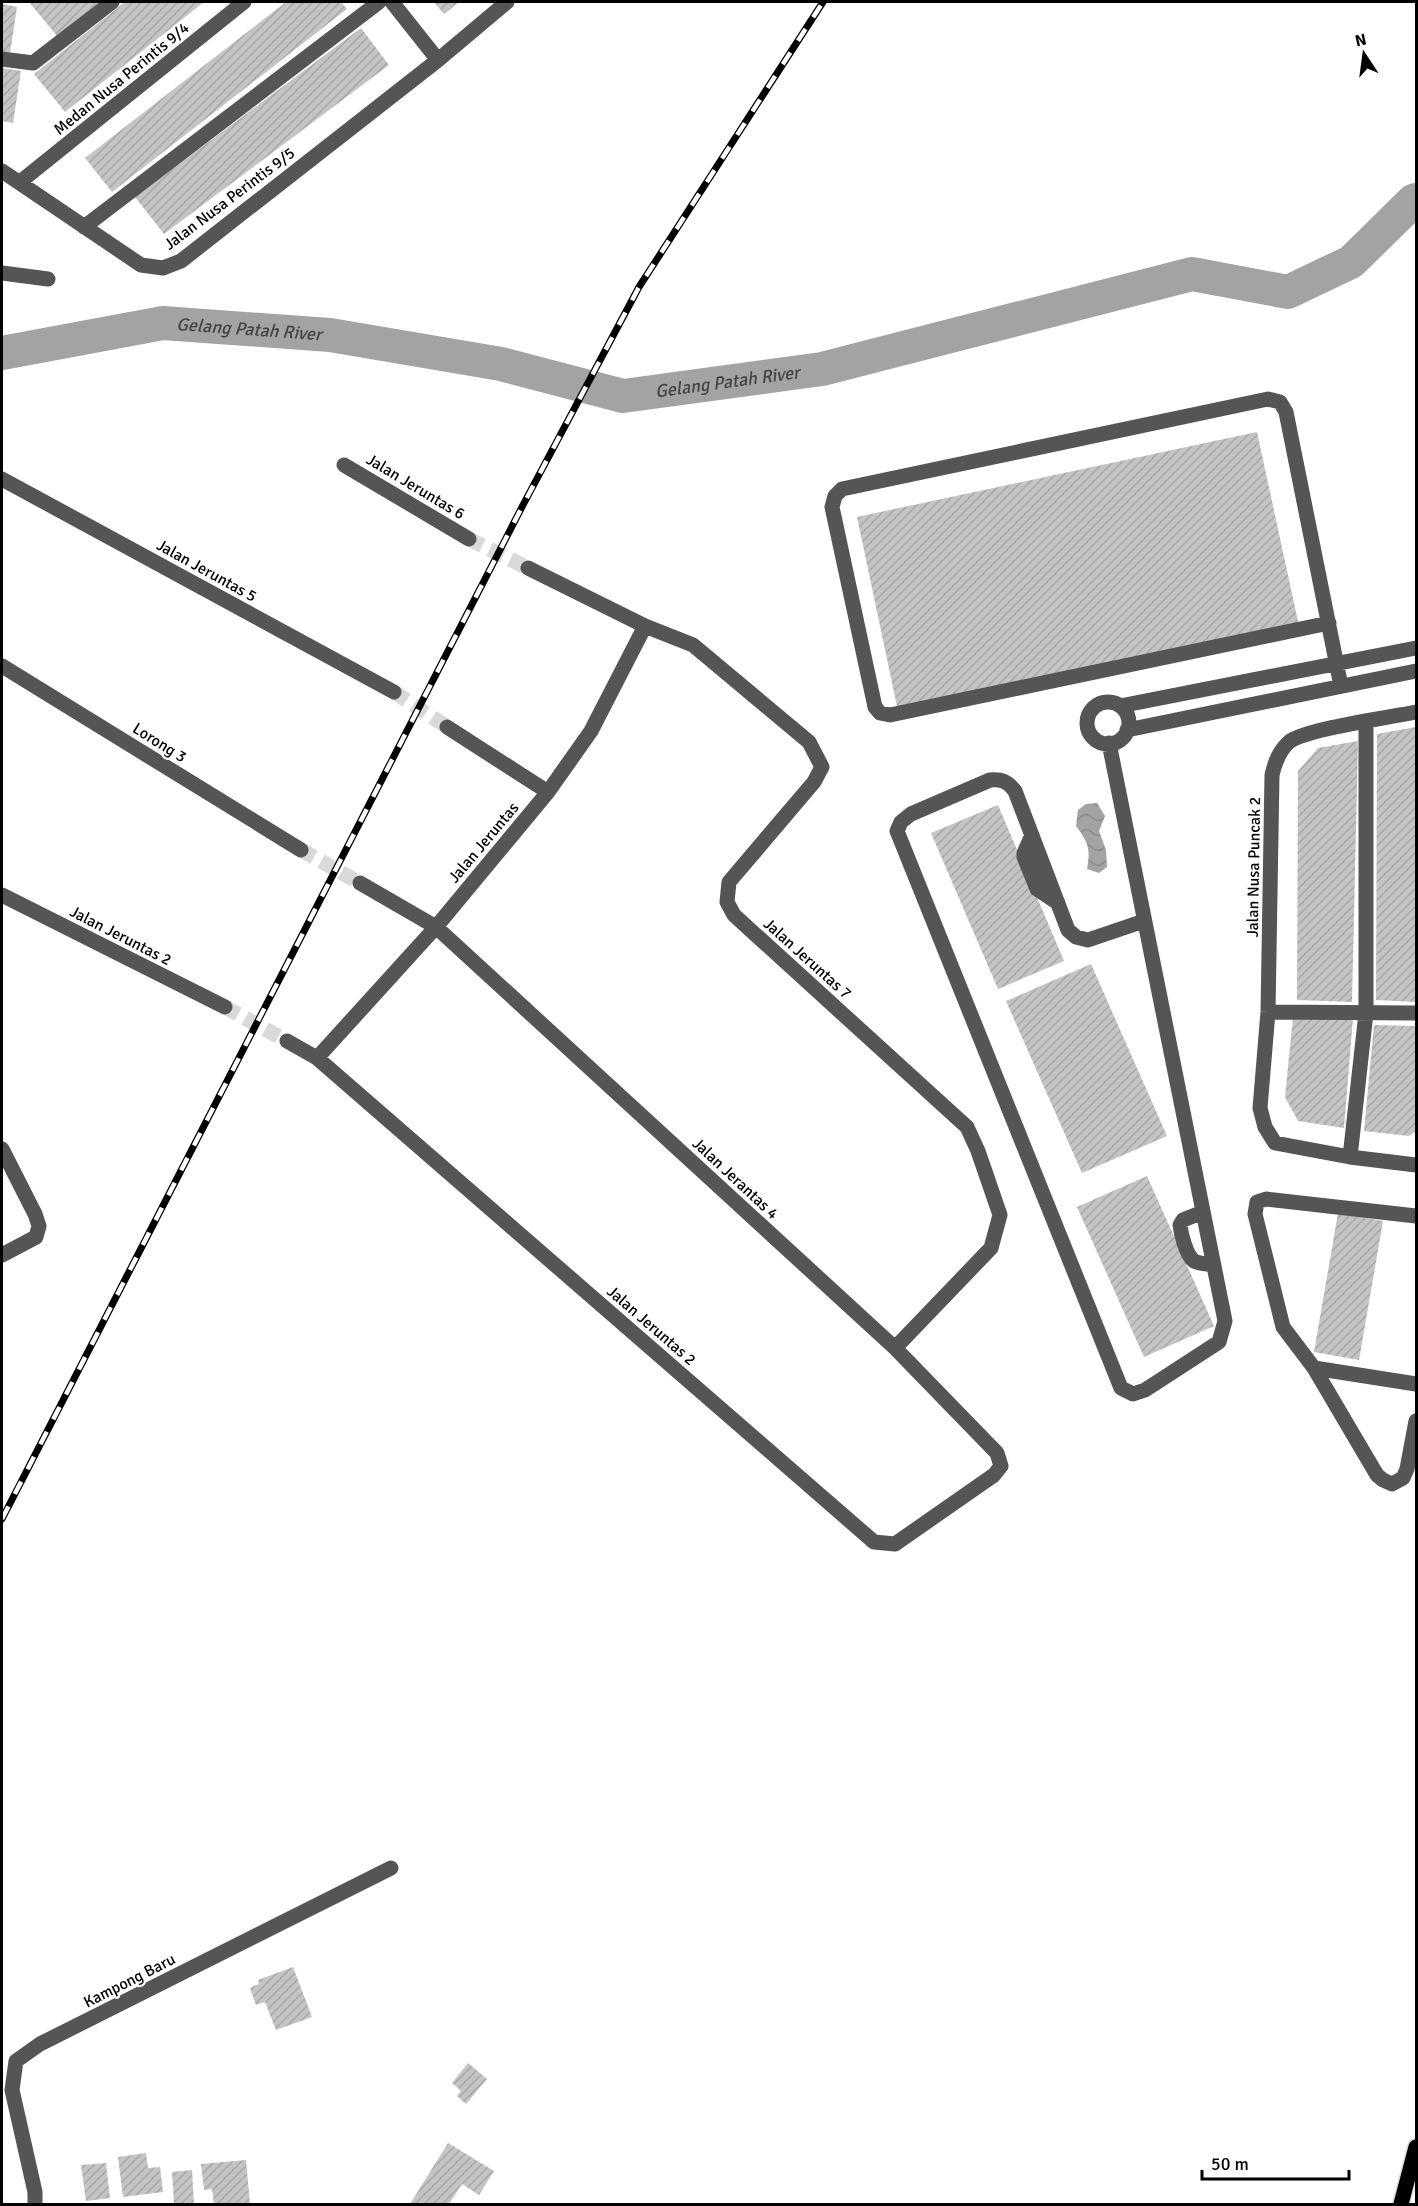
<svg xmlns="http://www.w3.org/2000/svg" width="1418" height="2206" font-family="Signika,sans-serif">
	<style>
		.water { fill: url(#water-waves) }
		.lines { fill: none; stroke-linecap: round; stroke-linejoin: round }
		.river { stroke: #a3a3a3; stroke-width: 34 }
		.building { fill: url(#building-hatch) }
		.minor-tunnel { stroke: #d9d9d9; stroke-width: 15; stroke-dasharray: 15 8; stroke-linecap: butt }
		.major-casing { stroke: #dbdbdb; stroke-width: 18 }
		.minor { stroke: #555; stroke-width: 15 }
		.major { stroke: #000; stroke-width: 15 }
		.rail-casing { stroke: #000; stroke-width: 7 }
		.rail { stroke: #fff; stroke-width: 4.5; stroke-dasharray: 14; stroke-linecap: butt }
		.labels { text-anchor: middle; stroke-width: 4.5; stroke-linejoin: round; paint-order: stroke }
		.street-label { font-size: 16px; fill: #000; stroke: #fff }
		.water-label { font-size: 18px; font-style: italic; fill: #444; stroke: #fff }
	</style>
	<defs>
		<pattern id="water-waves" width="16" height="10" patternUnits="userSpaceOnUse" patternTransform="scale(1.5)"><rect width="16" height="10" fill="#a3a3a3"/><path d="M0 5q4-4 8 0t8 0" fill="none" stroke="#8b8b8b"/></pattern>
		<pattern id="building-hatch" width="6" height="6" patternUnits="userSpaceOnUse" patternTransform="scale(1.5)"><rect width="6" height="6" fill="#c4c4c4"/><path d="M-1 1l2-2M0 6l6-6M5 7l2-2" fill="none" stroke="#a7a7a7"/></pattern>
	</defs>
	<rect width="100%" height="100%" fill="#fff"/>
	<!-- water -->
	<path class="water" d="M 1097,803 L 1105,816 L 1099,831 L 1106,850 L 1107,867 L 1099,873 L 1087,869 C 1091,849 1088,842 1076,826 L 1078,810 L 1086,804 Z"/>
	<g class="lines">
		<!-- river -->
		<path class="river" id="s1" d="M 2,353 L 163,323 L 330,335 L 501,364 L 623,396 L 822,369 L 1192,274 L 1288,292 L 1351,262 L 1413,201 L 1416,200"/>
	</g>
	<!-- building -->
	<path class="building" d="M 29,2 L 99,2 L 57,36 Z
		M 125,2 L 204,2 L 65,112 L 34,74 Z
		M 286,2 L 341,2 L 347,9 L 112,192 L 85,158 Z
		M 434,2 L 459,2 L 444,14 Z
		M 2,4 L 17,7 L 10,53 L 2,52 Z
		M 361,28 L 389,65 L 164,234 L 135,197 Z
		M 2,68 L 21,71 L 13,123 L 2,121 Z
		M 1257,432 L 1299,626 L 898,711 L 857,517 Z
		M 1416,727 L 1416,1002 L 1376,1000 L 1377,734 Z
		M 1358,741 L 1352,1002 L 1297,1000 L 1298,771 L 1318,748 Z
		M 998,805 L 1064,961 L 998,989 L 931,833 Z
		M 1091,964 L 1167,1136 L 1082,1173 L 1006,1001 Z
		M 1293,1017 L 1353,1018 L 1344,1128 L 1298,1121 L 1285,1097 Z
		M 1374,1025 L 1416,1026 L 1416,1131 L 1409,1136 L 1364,1131 Z
		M 1147,1176 L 1214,1326 L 1144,1357 L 1077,1207 Z
		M 1338,1213 L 1383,1221 L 1359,1360 L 1314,1352 Z
		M 293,1967 L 312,2017 L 276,2030 L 265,2002 L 256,2005 L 250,1988 L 259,1984 L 258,1980 Z
		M 468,2063 L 487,2079 L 466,2104 L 457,2096 L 461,2091 L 452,2083 Z
		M 448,2143 L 494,2171 L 479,2195 L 462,2184 L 449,2204 L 410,2204 Z
		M 146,2153 L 148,2168 L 160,2167 L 163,2192 L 123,2197 L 118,2157 Z
		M 246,2160 L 250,2204 L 214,2204 L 212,2189 L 204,2190 L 201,2164 Z
		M 106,2163 L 110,2198 L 86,2201 L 81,2165 Z
		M 192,2170 L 194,2204 L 174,2204 L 172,2172 Z"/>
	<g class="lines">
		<!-- minor-tunnel -->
		<path class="minor-tunnel" d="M 469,539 L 528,568
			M 394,692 L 447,727
			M 301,850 L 360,883
			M 225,1007 L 287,1041"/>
		<defs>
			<path id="major" d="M 1401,2204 L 1416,2147"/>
		</defs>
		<!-- major casing -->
		<use href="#major" class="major-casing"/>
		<!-- minor -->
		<path class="minor" d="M 392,2 L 438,60
			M 2,59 L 33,63 L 112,2
			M 2,171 L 141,265 L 163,268 L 181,261 L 438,60 L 507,2
			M 20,182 L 244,2
			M 84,227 L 379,2
			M 2,273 L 48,279
			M 344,465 L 469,539
			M 2,479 L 394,692
			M 528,568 L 645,626 L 693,645 L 809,742 L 822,767 L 814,782 L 729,882 L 727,902 L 734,915 L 967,1127 L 978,1151 L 1000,1215 L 991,1248 L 895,1348
			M 1329,623 L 890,715 L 880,713 L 875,707 L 832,507 L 835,496 L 842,489 L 1268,399 L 1280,402 L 1286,412 L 1341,686
			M 2,666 L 301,850
			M1087 723a21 21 0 1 1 42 0a21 21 0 1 1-42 0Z
			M 1120,706 L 1416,648
			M 1416,712 C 1392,717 1305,729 1289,742 C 1279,751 1275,762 1272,775 L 1268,1012 L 1260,1108 L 1265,1127 L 1275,1143 L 1350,1157 L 1416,1165
			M 447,727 L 548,792
			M 1127,730 L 1416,671
			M 1109,743 L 1225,1321 L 1219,1342 L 1145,1390 L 1133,1394 L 1121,1388 L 897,831 L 901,822 L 911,814 L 990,780 C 1002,779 1007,781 1015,791 L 1068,930 L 1076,937 L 1088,940 L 1144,921
			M 1032,835 L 1024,853 L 1024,857 L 1037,889 L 1058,903
			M 2,895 L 225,1007
			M 1268,1012 L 1416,1013
			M 287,1041 L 317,1058 L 874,1542 L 895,1544 L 994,1475 L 1001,1466 L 997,1453 L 895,1348 L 436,927 L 360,883
			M 317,1058 L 436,927 L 548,792 L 591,731 L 645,626
			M 2,1149 L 35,1214 L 39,1226 L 36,1237 L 2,1255
			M 1350,1157 L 1366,1013 L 1366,721
			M 1203,1212 L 1183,1220 L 1180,1225 C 1181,1234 1186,1255 1194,1261 C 1200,1264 1208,1264 1214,1265
			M 1416,1216 L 1266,1199 L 1257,1202 L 1255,1214 L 1283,1327 L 1314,1368 L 1377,1475 L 1383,1480 L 1392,1484 L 1403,1478 L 1407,1469 L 1416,1421
			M 1314,1368 L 1416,1384
			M 35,2204 L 35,2192 L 12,2090 L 16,2061 L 40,2044 L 391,1868"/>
		<!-- major -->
		<use href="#major" class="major"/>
		<defs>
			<path id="rail" d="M 2,1519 L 523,505 L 639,287 L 823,2"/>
		</defs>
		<!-- rail casing -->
		<use href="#rail" class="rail-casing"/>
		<!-- rail -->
		<use href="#rail" class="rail"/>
	</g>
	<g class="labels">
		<!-- street labels -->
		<g class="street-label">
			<text transform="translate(121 78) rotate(-39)" y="6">Medan Nusa Perintis 9/4</text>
			<text transform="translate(229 198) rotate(-37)" y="6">Jalan Nusa Perintis 9/5</text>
			<text transform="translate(416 486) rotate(31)" y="6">Jalan Jeruntas 6</text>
			<text transform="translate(207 570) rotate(29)" y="6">Jalan Jeruntas 5</text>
			<text transform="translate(160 742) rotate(32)" y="6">Lorong 3</text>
			<text transform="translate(483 842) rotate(-50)" y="6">Jalan Jeruntas</text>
			<text transform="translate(1253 867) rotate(-89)" y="6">Jalan Nusa Puncak 2</text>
			<text transform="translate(121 935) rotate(27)" y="6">Jalan Jeruntas 2</text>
			<text transform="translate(808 958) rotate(42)" y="6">Jalan Jeruntas 7</text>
			<text transform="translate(736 1178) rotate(43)" y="6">Jalan Jerantas 4</text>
			<text transform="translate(652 1325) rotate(41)" y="6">Jalan Jeruntas 2</text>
			<text transform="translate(129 1980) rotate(-27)" y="6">Kampong Baru</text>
		</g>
		<!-- water labels -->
		<g class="water-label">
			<text dy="6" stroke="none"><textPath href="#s1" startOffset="250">Gelang Patah River</textPath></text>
			<text dy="6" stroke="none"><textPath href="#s1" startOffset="736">Gelang Patah River</textPath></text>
		</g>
	</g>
	<!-- border -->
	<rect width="1418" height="2206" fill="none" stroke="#000000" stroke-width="6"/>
	<!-- north arrow -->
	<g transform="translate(1364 54) rotate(347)" stroke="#ffffff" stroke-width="4.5" paint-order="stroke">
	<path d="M0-4.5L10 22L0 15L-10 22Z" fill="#000000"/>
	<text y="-9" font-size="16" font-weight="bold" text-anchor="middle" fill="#000000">N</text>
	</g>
	<!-- scale -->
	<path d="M1202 2170v9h147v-9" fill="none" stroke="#000000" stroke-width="3"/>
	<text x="1211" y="2170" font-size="18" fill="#000000" stroke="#ffffff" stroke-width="4.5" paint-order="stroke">50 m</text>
</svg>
